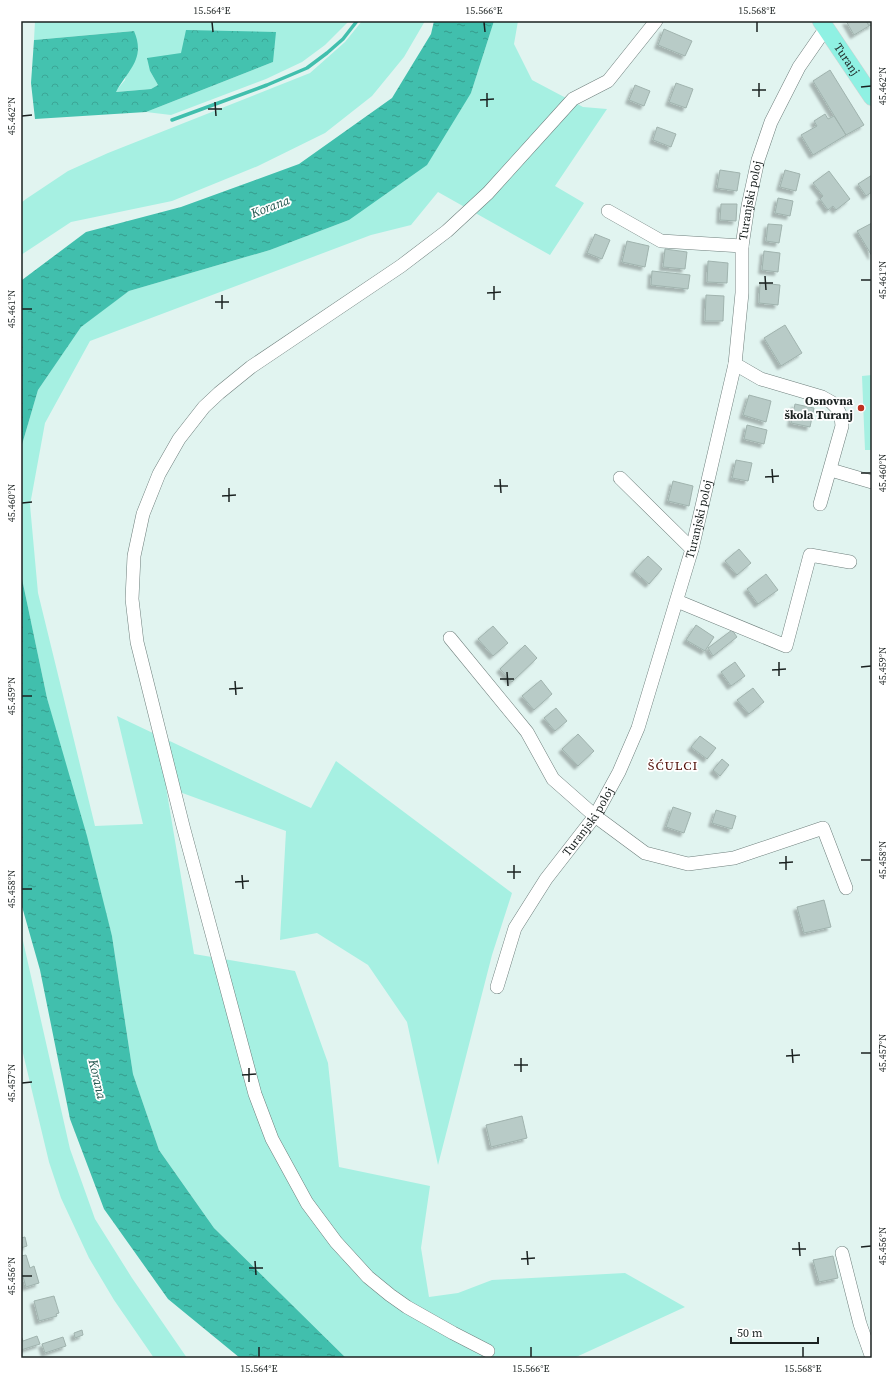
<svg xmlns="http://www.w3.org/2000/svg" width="893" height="1379" font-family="'Source Serif 4',serif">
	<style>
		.grass { fill: #a6f0e2 }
		.forest { fill: url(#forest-crowns) }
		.water { fill: url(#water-ripples) }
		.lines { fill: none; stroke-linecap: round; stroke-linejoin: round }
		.stream { stroke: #41bfad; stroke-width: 3.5 }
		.building { fill: #b8cbc7; stroke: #a0b3ae; filter: url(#shadow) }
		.minor-casing { stroke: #6e7f7c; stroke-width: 14 }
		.major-casing { stroke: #d1d3d3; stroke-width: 18 }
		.minor { stroke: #fff; stroke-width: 13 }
		.major { stroke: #8ff1e3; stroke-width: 17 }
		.ticks { fill: none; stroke: #1b2221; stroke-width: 1.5 }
		.poi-dot { fill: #bf3320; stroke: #fff; stroke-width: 1.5 }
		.labels { text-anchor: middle; stroke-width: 3.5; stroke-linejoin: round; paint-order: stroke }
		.street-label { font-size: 12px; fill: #1b2221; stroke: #fff }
		.poi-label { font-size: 12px; font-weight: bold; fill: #1b2221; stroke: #fff; text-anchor: end }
		.water-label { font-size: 13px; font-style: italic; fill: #23574f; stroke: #fff }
		.neighbourhood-label { font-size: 13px; letter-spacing: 1px; fill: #4f0c04; stroke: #fff }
		.neatline { fill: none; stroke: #1b2221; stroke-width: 1.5 }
		.ticks-label { font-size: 10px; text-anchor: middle; fill: #1b2221 }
	</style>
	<defs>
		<pattern id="forest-crowns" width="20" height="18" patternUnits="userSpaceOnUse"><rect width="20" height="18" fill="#44c2af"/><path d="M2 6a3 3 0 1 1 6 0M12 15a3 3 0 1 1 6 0" fill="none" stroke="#3ba696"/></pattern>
		<pattern id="water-ripples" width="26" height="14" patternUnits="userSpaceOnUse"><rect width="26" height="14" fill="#41bfad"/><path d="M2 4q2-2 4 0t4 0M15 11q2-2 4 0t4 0" fill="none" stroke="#369b8c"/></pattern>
		<filter id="shadow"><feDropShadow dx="-3.5" dy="3.5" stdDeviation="1" flood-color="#0004"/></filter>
	</defs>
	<rect width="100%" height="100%" fill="#e1f4f0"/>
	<!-- grass -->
	<path class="grass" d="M 35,21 L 349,21 L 325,45 L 302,62 L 266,79 L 171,115 L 146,112 L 273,62 L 181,53 L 150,71 L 158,85 L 151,89 L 115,92 L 125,80 L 133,31 L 34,40 Z
		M 362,21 L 425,21 L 404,57 L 372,96 L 325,133 L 258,166 L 172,201 L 71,222 L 21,255 L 21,203 L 26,199 L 68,171 L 108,153 L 310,73 L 345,42 Z
		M 494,21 L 518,21 L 514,44 L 532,80 L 583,107 L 607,109 L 555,186 L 584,203 L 550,255 L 438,192 L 411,225 L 371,235 L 90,341 L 45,423 L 30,505 L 38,593 L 95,826 L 143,824 L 117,716 L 311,808 L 336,761 L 512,893 L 492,955 L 438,1165 L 407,1022 L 368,965 L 317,933 L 280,940 L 286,831 L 166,787 L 194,954 L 295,971 L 328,1063 L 339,1167 L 430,1186 L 421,1248 L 429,1297 L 458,1293 L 492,1280 L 625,1273 L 685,1307 L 574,1358 L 346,1358 L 214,1228 L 159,1150 L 133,1074 L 112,936 L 47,698 L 21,574 L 21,448 L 38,390 L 81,326 L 129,291 L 270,250 L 349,220 L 471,93 Z
		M 872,375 L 872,450 L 865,450 L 862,376 Z
		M 21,932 L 70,1149 L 95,1219 L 132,1278 L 187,1358 L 154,1358 L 114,1300 L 89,1258 L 61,1198 L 49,1162 L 21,1045 Z"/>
	<!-- forest -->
	<path class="forest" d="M 186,30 L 276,32 L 273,62 L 146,112 L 35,119 L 31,83 L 34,40 L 134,31 C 146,59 128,70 116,92 L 151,89 L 158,85 L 150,71 L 147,58 L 181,53 Z"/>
	<!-- water -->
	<path class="water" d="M 434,21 L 494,21 L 471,93 L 427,165 L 349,220 L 270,250 L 129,291 L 81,327 L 38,390 L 21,448 L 22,280 L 86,232 L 181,207 L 299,164 L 392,98 L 431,34 Z
		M 21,574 L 47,698 L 87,836 L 112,936 L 133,1074 L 159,1150 L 214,1228 L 346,1358 L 240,1358 L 168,1299 L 104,1209 L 70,1119 L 40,970 L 21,903 Z"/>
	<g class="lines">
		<!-- stream -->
		<path class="stream" d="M 172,120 L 267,85 L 307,68 L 327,53 L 343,39 L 357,21"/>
	</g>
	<!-- building -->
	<path class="building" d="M 846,21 L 866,21 L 869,26 L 854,35 Z
		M 866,21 L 872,21 L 872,25 L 870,26 Z
		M 664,29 L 692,41 L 685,56 L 658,45 Z
		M 830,70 L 864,125 L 846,135 L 813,81 Z
		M 676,83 L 693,89 L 686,108 L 669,102 Z
		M 635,85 L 650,91 L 644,106 L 629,100 Z
		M 825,114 L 828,119 L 834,116 L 846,135 L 813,155 L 801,135 L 817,126 L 814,121 Z
		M 657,127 L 676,134 L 671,147 L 653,140 Z
		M 720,170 L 740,173 L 737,191 L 717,188 Z
		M 785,170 L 800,174 L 796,191 L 780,187 Z
		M 829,171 L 850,199 L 836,210 L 833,206 L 828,210 L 820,199 L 823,196 L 813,183 Z
		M 872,175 L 872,192 L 866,196 L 858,184 Z
		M 778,198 L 793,201 L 790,216 L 775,213 Z
		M 721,204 L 737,204 L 736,221 L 720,220 Z
		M 872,223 L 872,256 L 857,231 Z
		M 768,224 L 782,225 L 779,243 L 766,241 Z
		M 595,234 L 610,240 L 602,259 L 587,253 Z
		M 627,241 L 649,246 L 645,267 L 622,262 Z
		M 665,249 L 687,252 L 685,269 L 663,267 Z
		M 764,251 L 780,253 L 778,272 L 762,270 Z
		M 708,261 L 728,263 L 727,283 L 707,282 Z
		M 652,271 L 690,275 L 688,289 L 651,285 Z
		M 760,283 L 780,285 L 778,305 L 759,303 Z
		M 706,295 L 724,296 L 723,321 L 705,321 Z
		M 785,325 L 802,353 L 781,366 L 764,338 Z
		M 749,395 L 771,401 L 766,422 L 743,415 Z
		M 795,404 L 814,408 L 810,427 L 791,423 Z
		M 747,425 L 767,430 L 764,444 L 744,439 Z
		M 736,460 L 752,463 L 748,481 L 732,478 Z
		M 673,481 L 693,486 L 689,506 L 668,501 Z
		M 739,549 L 751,563 L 737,575 L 725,561 Z
		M 648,556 L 662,569 L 649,584 L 634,571 Z
		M 766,574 L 778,590 L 758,604 L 747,589 Z
		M 696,625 L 714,637 L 705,651 L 686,640 Z
		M 493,626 L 508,643 L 493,656 L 478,639 Z
		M 732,630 L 737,637 L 713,656 L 708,648 Z
		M 525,645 L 537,658 L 512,682 L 500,669 Z
		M 735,662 L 745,676 L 731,686 L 721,672 Z
		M 541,680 L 552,694 L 534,710 L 522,696 Z
		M 753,688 L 764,702 L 749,714 L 737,700 Z
		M 556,708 L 567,721 L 555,731 L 544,718 Z
		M 578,734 L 594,751 L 578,766 L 562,749 Z
		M 700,736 L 716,748 L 707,759 L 691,747 Z
		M 722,759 L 729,765 L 720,776 L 713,770 Z
		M 673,807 L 691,813 L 684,833 L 666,827 Z
		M 716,810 L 736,816 L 732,829 L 712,823 Z
		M 824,900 L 831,927 L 804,933 L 797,907 Z
		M 522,1116 L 527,1138 L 491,1147 L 486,1125 Z
		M 25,1237 L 27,1246 L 21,1248 L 21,1238 Z
		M 26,1255 L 30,1268 L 34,1266 L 39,1283 L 26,1287 L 21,1270 L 21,1256 Z
		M 833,1256 L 838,1278 L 819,1282 L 813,1260 Z
		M 54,1296 L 59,1313 L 56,1314 L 57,1316 L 39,1321 L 34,1301 Z
		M 82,1330 L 83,1335 L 75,1338 L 74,1333 Z
		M 21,1336 L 23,1341 L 37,1336 L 40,1344 L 21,1350 Z
		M 63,1337 L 66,1346 L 45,1353 L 42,1344 Z"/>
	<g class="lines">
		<defs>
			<g id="minor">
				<path d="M 608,211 L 661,241 L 742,246"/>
				<path d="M 735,364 L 761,379 L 822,397 L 831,402 L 837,408 L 841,416 L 842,426 L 820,504"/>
				<path d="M 831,470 L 872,482"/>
				<path d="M 620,478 L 692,549"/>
				<path d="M 677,601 L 786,646 L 810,555 L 850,562"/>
				<path d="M 450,638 L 527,732 L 553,779 L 595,816 L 645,853 L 688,864 L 734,858 L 823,828 L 846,888"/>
				<path id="s1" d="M 497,987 L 515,928 L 546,879 L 595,816 L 619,772 L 638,728 L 692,549 L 735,364 L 742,293 L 742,246 L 748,206 L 758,160 L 771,122 L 799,67 L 826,28"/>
				<path d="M 842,1253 L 860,1324 L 872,1358"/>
				<path d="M 488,1351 L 453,1333 L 407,1307 L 390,1295 L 368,1277 L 336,1242 L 307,1203 L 272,1139 L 255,1094 L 183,826 L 137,642 L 132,599 L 134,556 L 143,514 L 159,474 L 179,439 L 204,407 L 219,393 L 251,367 L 401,266 L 447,231 L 488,193 L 573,99 L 608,81 L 656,21"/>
			</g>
			<g id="major">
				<path id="s2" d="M 821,21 L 872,97"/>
			</g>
		</defs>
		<!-- minor casing -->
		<use href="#minor" class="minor-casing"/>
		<!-- major casing -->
		<use href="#major" class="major-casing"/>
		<!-- minor -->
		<use href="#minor" class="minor"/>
		<!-- major -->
		<use href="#major" class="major"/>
	</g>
	<!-- ticks -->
	<path class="ticks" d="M 212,22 L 213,32M 484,22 L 485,32M 757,22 L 757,32M 759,83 L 759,97M 861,87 L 871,86M 752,90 L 766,90M 487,93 L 487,107M 480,100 L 494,99M 215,102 L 216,116M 208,109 L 222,109M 22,116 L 32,115M 765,276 L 766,290M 861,280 L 871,280M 759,283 L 773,283M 494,286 L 494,300M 487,293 L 501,292M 222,295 L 222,309M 215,302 L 229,302M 22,309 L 32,309M 772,469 L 773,483M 861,473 L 871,473M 765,477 L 779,476M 500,479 L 501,493M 494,486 L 508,486M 229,488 L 229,502M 222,496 L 236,495M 22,503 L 32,502M 779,662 L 779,676M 861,667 L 871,666M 772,670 L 786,669M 507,672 L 508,686M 500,679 L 514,679M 235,681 L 236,695M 229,689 L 243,688M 22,696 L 32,696M 786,856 L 786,870M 861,860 L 871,860M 779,863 L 793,862M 514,865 L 514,879M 507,872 L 521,872M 242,875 L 243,889M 235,882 L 249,881M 22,889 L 32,889M 792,1049 L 793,1063M 861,1053 L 871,1053M 786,1056 L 800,1055M 521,1058 L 521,1072M 514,1065 L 528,1065M 249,1068 L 249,1082M 242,1075 L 256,1074M 22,1083 L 32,1082M 799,1242 L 800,1256M 861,1247 L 871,1246M 792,1249 L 806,1249M 527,1251 L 528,1265M 521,1259 L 535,1258M 255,1261 L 256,1275M 249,1268 L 263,1268M 22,1276 L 32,1276M 259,1347 L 259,1357M 531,1347 L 531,1357M 803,1347 L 803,1357"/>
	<!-- markers -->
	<circle class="poi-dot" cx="861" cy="408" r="4"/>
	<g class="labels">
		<!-- street labels -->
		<g class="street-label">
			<text dy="4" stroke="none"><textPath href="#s2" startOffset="46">Turanj</textPath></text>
			<text dy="4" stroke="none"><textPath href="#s1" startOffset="839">Turanjski poloj</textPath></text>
			<text dy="4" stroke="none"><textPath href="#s1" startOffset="515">Turanjski poloj</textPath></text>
			<text dy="4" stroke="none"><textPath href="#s1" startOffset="191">Turanjski poloj</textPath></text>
		</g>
		<!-- poi labels -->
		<g class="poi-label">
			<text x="853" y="405">Osnovna<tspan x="853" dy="14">škola Turanj</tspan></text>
		</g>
		<!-- water labels -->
		<g class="water-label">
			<text transform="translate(270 206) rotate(-21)" y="5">Korana</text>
			<text transform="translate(98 1079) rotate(77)" y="5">Korana</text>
		</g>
		<!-- neighbourhood labels -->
		<g class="neighbourhood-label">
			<text x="673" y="770">ŠĆULCI</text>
		</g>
	</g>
	<!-- border -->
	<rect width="893" height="1379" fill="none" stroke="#ffffff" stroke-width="44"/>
	<!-- scale -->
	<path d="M731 1337v6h87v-6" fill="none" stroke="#1b2221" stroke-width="2"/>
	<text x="737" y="1337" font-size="12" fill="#1b2221" stroke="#ffffff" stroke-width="3" paint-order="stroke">50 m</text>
	<rect x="22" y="22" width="849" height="1335" class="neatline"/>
	<g class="ticks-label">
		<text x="212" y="14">15.564°E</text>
		<text x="484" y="14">15.566°E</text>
		<text x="757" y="14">15.568°E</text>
		<text transform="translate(882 86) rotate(-90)" y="4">45.462°N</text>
		<text transform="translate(11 116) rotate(-90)" y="4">45.462°N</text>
		<text transform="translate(882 280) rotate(-90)" y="4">45.461°N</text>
		<text transform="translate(11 309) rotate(-90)" y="4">45.461°N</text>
		<text transform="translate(882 473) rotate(-90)" y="4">45.460°N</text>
		<text transform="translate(11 503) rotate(-90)" y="4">45.460°N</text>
		<text transform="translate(882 666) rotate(-90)" y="4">45.459°N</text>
		<text transform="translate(11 696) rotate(-90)" y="4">45.459°N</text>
		<text transform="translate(882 860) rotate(-90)" y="4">45.458°N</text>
		<text transform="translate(11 889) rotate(-90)" y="4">45.458°N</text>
		<text transform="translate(882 1053) rotate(-90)" y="4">45.457°N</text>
		<text transform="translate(11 1083) rotate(-90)" y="4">45.457°N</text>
		<text transform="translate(882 1246) rotate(-90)" y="4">45.456°N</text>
		<text transform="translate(11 1276) rotate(-90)" y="4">45.456°N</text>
		<text x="259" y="1372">15.564°E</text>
		<text x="531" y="1372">15.566°E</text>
		<text x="803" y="1372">15.568°E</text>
	</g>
</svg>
